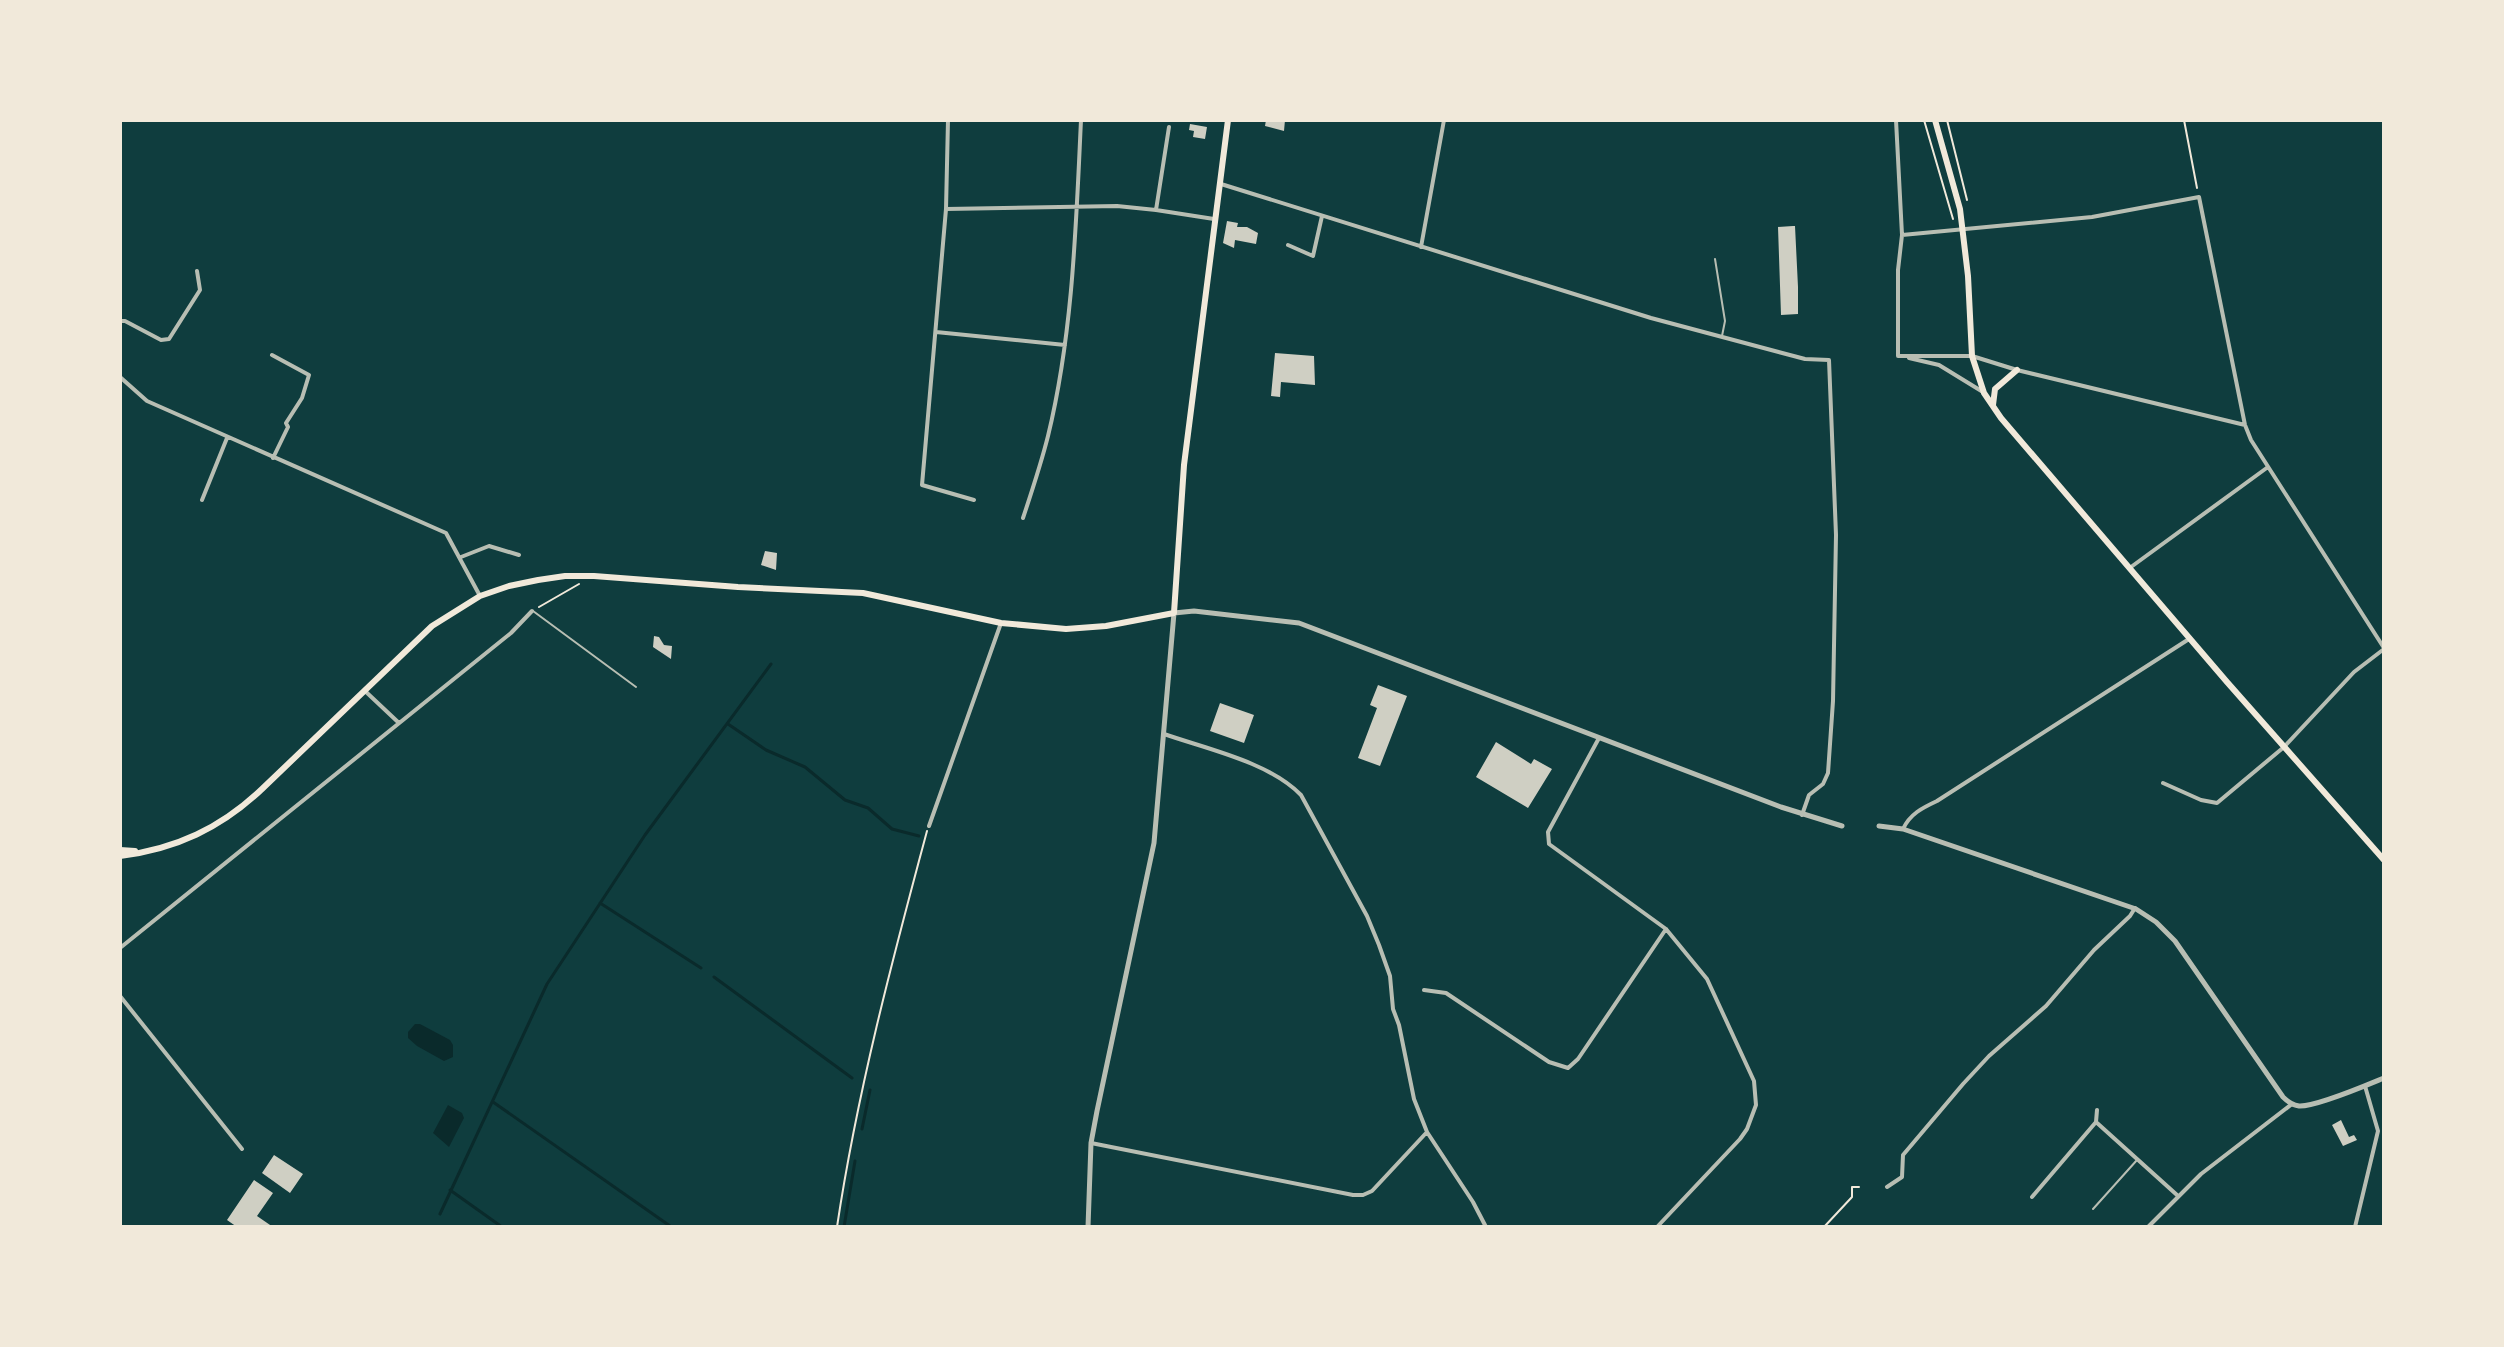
<svg xmlns="http://www.w3.org/2000/svg" width="2504" height="1347" font-family="Poppins,sans-serif">
	<style>
		.water { fill: #0a2a2b }
		.lines { fill: none; stroke-linecap: round; stroke-linejoin: round }
		.stream { stroke: #0a2a2b; stroke-width: 3 }
		.building { fill: #cfcfc3 }
		.path { stroke: #f1e9da; stroke-width: 2 }
		.service { stroke: #b8beb3; stroke-width: 2 }
		.minor { stroke: #b8beb3; stroke-width: 4 }
		.tertiary { stroke: #b8beb3; stroke-width: 5 }
		.secondary { stroke: #f1e9da; stroke-width: 6 }
	</style>
	<rect width="100%" height="100%" fill="#0f3d3e"/>
	<!-- water -->
	<path class="water" d="M 415,1024 L 420,1024 L 450,1040 L 453,1045 L 453,1057 L 444,1061 L 417,1046 L 408,1038 L 408,1032 Z
		M 448,1105 L 462,1113 L 464,1118 L 449,1147 L 433,1133 Z"/>
	<g class="lines">
		<!-- stream -->
		<path class="stream" d="M 728,724 L 766,750 L 805,767 L 845,800 L 868,808 L 892,829 L 919,836
			M 600,903 L 701,968
			M 714,977 L 852,1078
			M 493,1102 L 670,1226
			M 862,1129 L 870,1090
			M 450,1190 L 502,1227
			M 440,1214 L 547,984 L 645,835 L 771,664
			M 844,1227 L 855,1161"/>
	</g>
	<!-- building -->
	<path class="building" d="M 1266,120 L 1285,120 L 1284,131 L 1265,126 Z
		M 1190,124 L 1207,127 L 1205,139 L 1193,137 L 1194,131 L 1189,130 Z
		M 1227,221 L 1238,223 L 1237,227 L 1247,227 L 1258,233 L 1256,244 L 1235,240 L 1234,248 L 1223,243 Z
		M 1793,226 L 1795,226 L 1798,287 L 1798,314 L 1781,315 L 1778,227 Z
		M 1275,353 L 1314,356 L 1315,385 L 1281,382 L 1280,397 L 1271,396 Z
		M 765,551 L 777,553 L 776,570 L 761,565 Z
		M 654,636 L 659,637 L 664,645 L 672,646 L 671,659 L 653,647 Z
		M 1378,685 L 1407,696 L 1380,766 L 1358,758 L 1377,708 L 1370,705 Z
		M 1220,703 L 1254,715 L 1244,743 L 1210,731 Z
		M 1496,742 L 1531,764 L 1534,759 L 1552,769 L 1528,808 L 1476,777 Z
		M 2341,1120 L 2349,1137 L 2354,1135 L 2357,1140 L 2343,1146 L 2332,1125 Z
		M 274,1155 L 303,1174 L 290,1193 L 262,1173 Z
		M 254,1180 L 273,1193 L 257,1216 L 273,1227 L 237,1227 L 227,1220 Z"/>
	<g class="lines">
		<!-- path -->
		<path class="path" d="M 1924,120 L 1953,219
			M 1947,120 L 1967,200
			M 2184,120 L 2197,188
			M 539,607 L 579,584
			M 837,1227 C 857,1093 892,961 927,831
			M 1824,1227 L 1852,1197 L 1852,1187 L 1859,1187"/>
		<!-- service -->
		<path class="service" d="M 1715,259 L 1725,321 L 1722,336
			M 533,611 L 636,687
			M 2093,1209 L 2137,1160"/>
		<!-- minor -->
		<path class="minor" d="M 948,120 L 946,209 L 922,485 L 974,500
			M 1896,120 L 1902,235 L 1898,270 L 1898,356
			M 1221,184 L 1651,318 L 1805,359 L 1829,360 L 1836,535 L 1833,701 L 1828,773 L 1823,784 L 1809,795 L 1802,815
			M 946,209 L 1117,206 L 1156,210 L 1214,219
			M 1156,210 L 1169,127
			M 1902,235 L 2092,217 L 2199,197 L 2245,425 L 2251,440 L 2384,648
			M 1288,245 L 1313,256 L 1322,216
			M 1421,247 L 1444,120
			M 120,321 L 125,321 L 161,340 L 169,339 L 200,290 L 197,271
			M 936,332 L 1065,345
			M 272,355 L 309,375 L 302,398 L 286,423 L 288,427 L 273,458
			M 1898,356 L 1972,356 L 2017,370 L 2245,425
			M 1909,358 L 1939,365 L 1983,392
			M 120,377 L 147,401 L 446,533 L 480,596
			M 202,500 L 227,438
			M 1023,518 C 1032,491 1041,464 1048,436 C 1073,333 1076,225 1081,120
			M 461,557 L 489,546 L 519,555
			M 2131,567 L 2268,467
			M 365,691 L 399,723
			M 1164,734 C 1207,749 1269,762 1301,795 L 1367,916 L 1379,945 L 1390,976 L 1393,1009 L 1399,1025 L 1414,1099 L 1427,1132 L 1473,1202 L 1486,1227
			M 1599,738 L 1548,832 L 1549,844 L 1666,929 L 1707,979 L 1754,1081 L 1756,1105 L 1747,1129 L 1740,1139 L 1657,1227
			M 2163,783 L 2201,800 L 2217,803 L 2284,747 L 2354,672 L 2384,649
			M 929,826 L 1001,623
			M 1903,829 C 1910,814 1922,808 1937,801 L 2189,639
			M 120,948 L 511,633 L 532,611
			M 1424,990 L 1446,993 L 1549,1062 L 1568,1068 L 1578,1059 L 1666,929
			M 120,996 L 242,1149
			M 2096,1122 L 2177,1195
			M 1091,1143 L 1353,1195 L 1363,1195 L 1372,1191 L 1427,1132
			M 1887,1187 L 1902,1177 L 1903,1155 L 1963,1084 L 1989,1056 L 2046,1006 L 2094,950 L 2130,916 L 2135,908
			M 2032,1197 L 2096,1122 L 2097,1110
			M 2148,1227 L 2201,1174 L 2292,1104
			M 2355,1227 L 2378,1131 L 2365,1086"/>
		<!-- tertiary -->
		<path class="tertiary" d="M 1879,826 L 1903,829 L 2136,909 L 2156,922 L 2175,941 L 2283,1097 C 2288,1102 2292,1105 2299,1106 C 2316,1107 2367,1085 2384,1078
			M 1088,1227 L 1091,1143 L 1097,1111 L 1154,843 L 1174,613 L 1194,611 L 1299,623 L 1781,807 L 1842,826"/>
		<!-- secondary -->
		<path class="secondary" d="M 1935,120 L 1960,209 L 1968,276 L 1972,356 L 1984,393 L 2001,418 L 2227,682 L 2384,860
			M 1993,405 L 1995,389 L 2017,370
			M 120,850 L 135,851
			M 120,856 C 176,849 221,828 262,789 L 432,626 L 480,596 L 509,586 L 538,580 L 565,576 L 594,576 L 738,587 L 863,593 L 1001,623 L 1066,629 L 1106,626 L 1174,613 L 1184,465 L 1228,120"/>
	</g>
	<!-- border -->
	<rect width="2504" height="1347" fill="none" stroke="#f1e9da" stroke-width="244"/>
</svg>
